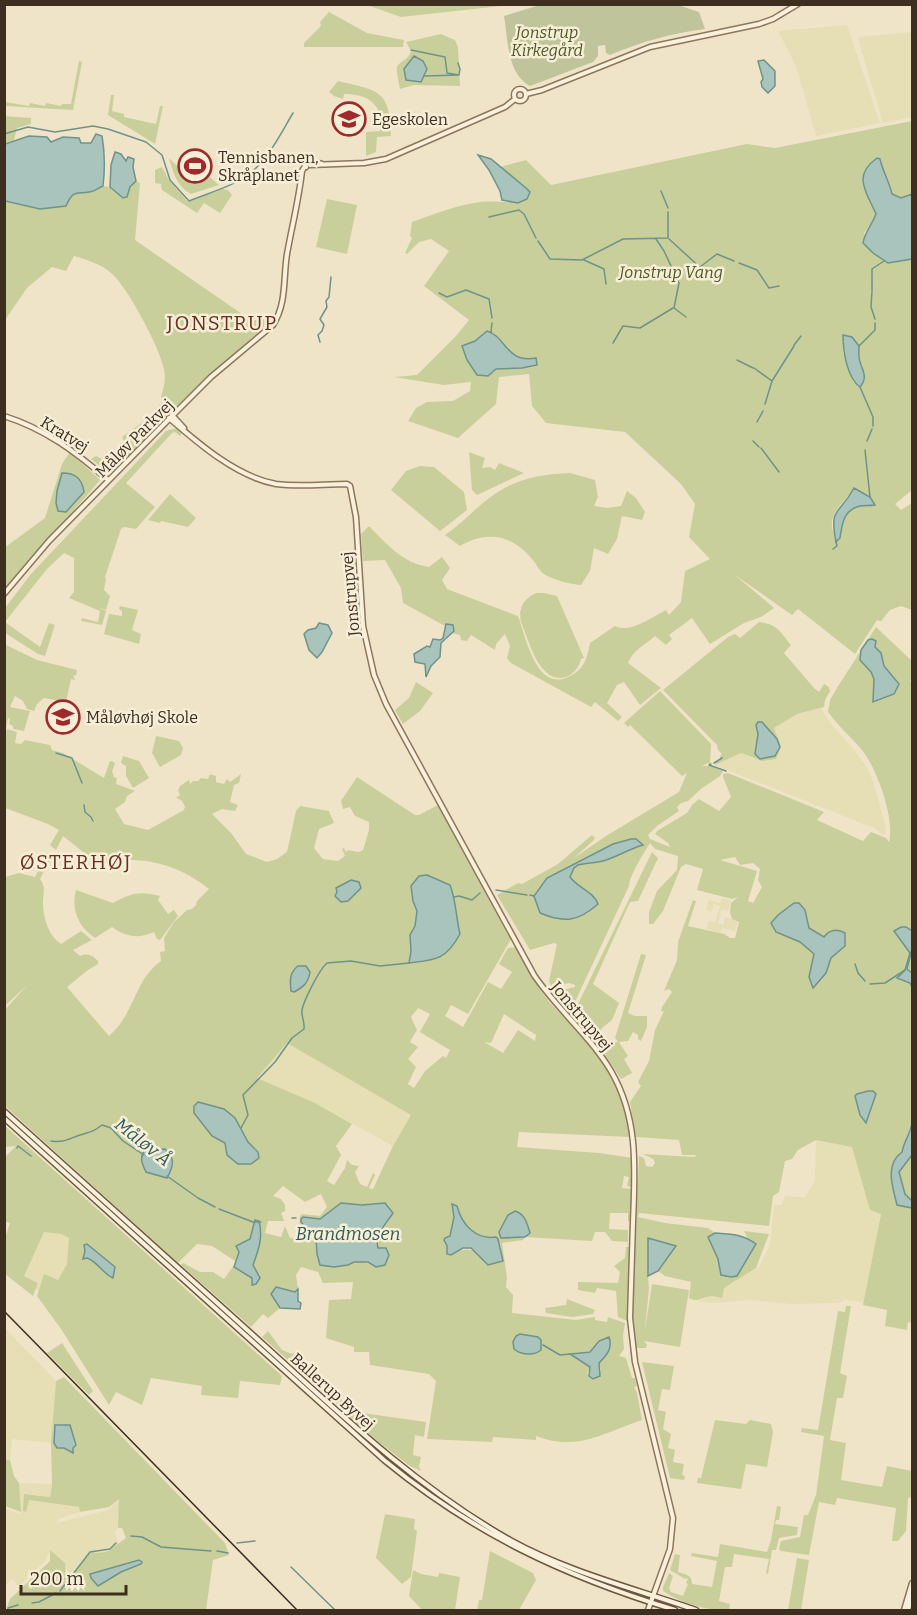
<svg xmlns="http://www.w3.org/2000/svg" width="917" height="1615" font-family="Bitter,serif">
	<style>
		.farmland { fill: #e6deb5 }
		.green { fill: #c9cf9b; fill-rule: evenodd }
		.cemetery { fill: #bfc49a }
		.water { fill: #a9c4bc; stroke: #6f938a; stroke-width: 1.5 }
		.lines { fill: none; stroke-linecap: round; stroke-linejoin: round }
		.stream { stroke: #6f938a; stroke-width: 1.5 }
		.tertiary-casing { stroke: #8d765c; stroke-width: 7 }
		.secondary-casing { stroke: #6f573f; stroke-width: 7 }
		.tertiary { stroke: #faf1dc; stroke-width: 4 }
		.secondary { stroke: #faf1dc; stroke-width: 4 }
		.tram { stroke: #3d2e20; stroke-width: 1.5 }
		.labels { text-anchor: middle; stroke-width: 5; stroke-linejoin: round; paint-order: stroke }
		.park-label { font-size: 16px; font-style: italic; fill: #4d5a26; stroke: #f7eed8 }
		.poi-label { font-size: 16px; fill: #3d2e20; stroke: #f7eed8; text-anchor: start }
		.street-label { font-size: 16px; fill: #3d2e20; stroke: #f7eed8 }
		.water-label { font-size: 18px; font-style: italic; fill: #2f5d5a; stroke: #f7eed8 }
		.quarter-label { font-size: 20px; letter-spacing: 1.5px; fill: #6b2e1e; stroke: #f7eed8 }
	</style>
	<rect width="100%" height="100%" fill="#f0e4c8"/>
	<!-- farmland -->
	<path class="farmland" d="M 847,25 L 880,123 L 816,136 L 796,66 L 778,31 Z
		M 912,32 L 912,117 L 883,123 L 858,39 L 859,37 Z
		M 821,708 L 831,724 L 857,753 L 867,768 L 873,781 L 885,824 L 886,834 L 883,835 L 874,828 L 715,765 L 741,753 L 753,759 L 779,740 L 773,728 L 797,714 Z
		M 722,898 L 731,901 L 728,911 L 722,909 L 718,923 L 723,925 L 725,917 L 738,921 L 735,931 L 722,928 L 720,933 L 706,929 L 709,921 L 715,922 L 720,906 L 714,904 L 711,912 L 706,910 L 709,900 L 720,903 Z
		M 287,1043 L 411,1115 L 393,1146 L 315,1103 L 257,1078 Z
		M 816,1139 L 852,1147 L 870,1210 L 881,1213 L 864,1302 L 843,1300 L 843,1302 L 834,1303 L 791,1304 L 751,1300 L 713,1303 L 697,1301 L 708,1297 L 722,1298 L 723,1288 L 735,1282 L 740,1277 L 759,1267 L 770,1244 L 774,1205 L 782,1205 L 785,1196 L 805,1197 L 815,1181 Z
		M 44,1232 L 61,1234 L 70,1238 L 67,1264 L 58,1280 L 44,1275 L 39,1291 L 21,1281 Z
		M 4,1327 L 56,1381 L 51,1443 L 12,1439 L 10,1460 L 4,1460 Z
		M 19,1483 L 52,1484 L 50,1497 L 25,1494 L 26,1511 L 28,1500 L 80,1507 L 80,1512 L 58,1519 L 57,1523 L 108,1510 L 120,1498 L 118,1528 L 115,1532 L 119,1544 L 107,1552 L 96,1551 L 65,1586 L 50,1551 L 45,1561 L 19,1586 L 12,1579 L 5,1586 L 5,1509 L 21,1514 Z"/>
	<!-- green -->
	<path class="green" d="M 367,5 L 511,5 L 401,17 Z
		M 329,12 L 367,33 L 404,40 L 403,47 L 304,47 L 304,43 L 321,26 L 320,22 Z
		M 441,34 L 455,40 L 458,47 L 460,86 L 414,85 L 400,89 C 399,83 396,73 397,67 C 399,61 408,61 411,51 L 406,42 Z
		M 79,61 L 82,62 L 73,110 L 5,106 L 5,102 L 29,106 L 30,103 L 45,106 L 46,103 L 61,106 L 62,104 L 71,104 Z
		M 338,81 C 379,91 390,89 391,136 L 377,137 L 376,152 L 366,156 L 366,132 L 380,131 C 384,106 370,94 344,94 L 343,99 L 334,96 L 329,92 Z
		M 111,95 L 114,95 L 112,111 L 124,114 L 124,117 L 156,124 L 160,106 L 163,106 L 155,144 L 108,115 Z
		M 4,116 L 31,118 L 31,124 L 17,128 L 14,140 L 5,143 Z
		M 912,121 L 912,194 L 901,198 L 892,194 C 889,181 883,172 881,159 L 862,183 L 876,214 L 873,221 L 864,233 L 873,253 L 888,263 L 912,259 L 912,490 L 895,504 L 901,510 L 912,503 L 912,610 L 901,606 L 890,610 L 881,621 L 877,620 L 855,654 L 798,609 L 792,615 L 735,575 L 774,608 L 761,617 L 744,623 L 710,644 L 692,618 L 669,635 L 672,639 L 666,645 L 655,636 C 644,646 634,649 628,663 L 661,688 L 640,705 L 624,682 L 617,685 L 607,703 L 622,717 L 618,721 L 595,702 L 591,707 L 511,663 L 507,658 L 510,646 L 505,634 L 496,644 L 495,650 L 471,635 L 467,641 L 461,640 L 460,635 L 451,633 L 447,624 L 445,626 L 403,603 L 401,588 L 385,560 L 363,561 L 361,534 L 369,526 C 387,544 402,563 429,567 L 442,557 L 450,568 L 442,580 L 447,589 L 518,616 C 526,637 536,692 568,677 C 584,670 587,659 590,643 L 615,626 C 630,634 652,617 666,610 L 669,615 L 681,602 L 685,571 L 710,559 L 689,537 L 695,504 L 681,484 L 625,432 L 546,423 L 532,406 L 529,374 L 499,377 L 496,404 L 458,438 L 408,421 L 416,408 L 427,402 L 453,401 L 470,391 L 471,382 L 444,385 L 394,377 L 417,375 L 456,336 L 469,320 L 424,286 L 449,251 L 431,239 L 419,242 L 407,254 L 405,253 L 412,238 L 410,236 L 412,222 C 434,214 457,205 480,202 C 497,200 512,205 527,199 L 529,192 L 500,167 L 526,160 L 551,185 L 747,144 L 775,148 ZM 494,333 L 507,351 L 526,360 L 522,368 L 496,369 L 462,346 ZM 844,335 L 859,346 L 859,360 L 863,366 L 854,383 L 843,352 ZM 854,488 L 870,497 L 870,506 C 838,504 848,526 835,542 C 835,536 833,532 832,527 C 830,511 847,500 854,488 Z
		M 193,156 L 206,159 L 204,172 L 219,185 L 191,194 C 177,187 173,172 169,158 L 178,167 L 189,170 Z
		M 162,167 L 169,180 L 188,202 L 223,189 L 228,190 L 232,195 L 220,213 L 204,203 L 197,213 L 162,190 L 161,184 L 155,183 L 155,170 Z
		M 136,181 L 140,183 L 135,240 L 252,321 L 268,316 L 272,318 L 265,328 L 227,360 L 175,407 L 114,472 L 109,473 L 91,459 L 96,456 L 106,461 L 125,443 L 122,437 L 147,419 L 164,400 L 161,397 C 164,387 166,379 164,369 C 160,348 127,286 111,273 C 101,264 87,260 74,256 L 66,271 L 52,267 L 27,288 L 5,320 L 5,201 L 74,194 L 77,192 L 91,192 L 103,186 L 110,187 L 123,198 Z
		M 327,199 L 357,205 L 347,254 L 316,247 Z
		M 177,428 L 182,433 L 180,436 L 175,432 L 172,433 L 126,483 L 155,507 L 136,529 L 124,527 L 121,529 L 105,577 L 106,579 L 104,590 L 110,596 L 106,610 L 97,607 L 106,611 L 102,625 L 81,621 L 82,618 L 98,622 L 100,611 L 69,598 L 74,592 L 74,558 L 64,553 L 47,569 L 5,622 L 5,608 L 31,574 L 166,431 Z
		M 70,452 L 100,480 L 5,591 L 4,548 L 45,518 L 62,464 Z
		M 469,452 L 485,458 L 482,468 L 490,467 L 495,470 L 499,463 L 524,473 L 477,495 L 472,490 Z
		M 420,466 L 434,467 L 464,492 L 467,510 L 440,531 L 391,490 L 406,471 Z
		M 570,473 L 595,480 L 598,497 L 594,506 L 607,508 L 621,506 L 627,491 L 636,498 L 645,512 L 642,520 L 622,516 L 617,539 L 608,554 L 594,548 L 590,571 L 581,585 C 570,584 553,580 544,574 C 539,571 536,563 532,559 C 513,535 487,530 460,546 L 445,535 C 465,522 482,500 503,489 C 523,477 547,474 570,473 Z
		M 170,494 L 196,518 L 188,527 L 161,521 L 160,523 L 148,520 Z
		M 536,593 L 544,593 L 557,596 L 584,658 L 581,659 C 579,667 574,674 566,677 C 539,685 529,640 521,622 C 518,609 523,599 536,593 Z
		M 120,606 L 138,610 L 132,630 L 141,634 L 139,644 L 104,634 L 109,614 L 122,616 L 122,611 L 119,609 Z
		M 5,622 L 40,647 L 49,623 L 55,625 L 45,656 L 38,654 L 5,633 Z
		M 759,622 C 777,624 780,631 791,645 L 784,653 L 814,688 L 819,692 L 824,684 L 829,687 L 830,691 L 825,700 L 824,707 L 797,714 L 774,728 L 781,747 L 776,759 L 762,761 L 741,753 L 715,765 L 715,762 L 720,760 L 720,756 L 722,754 L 718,750 L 717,745 L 663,690 L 728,637 L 735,634 L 740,638 Z
		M 876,627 L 912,661 L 912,679 L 910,681 L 912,684 L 912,1323 L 908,1322 L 907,1330 L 885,1326 L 887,1310 L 863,1305 L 881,1214 L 870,1210 L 852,1147 L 816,1140 L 798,1150 L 792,1159 L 785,1161 L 779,1192 L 773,1196 L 769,1226 L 639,1213 L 638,1217 L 665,1223 L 708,1228 L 715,1233 L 708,1237 L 718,1259 L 721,1275 L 756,1244 L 747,1237 L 744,1231 L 769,1234 L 756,1268 L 724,1288 L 722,1298 C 717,1297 712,1296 707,1297 C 699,1299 697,1302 689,1298 L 691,1282 L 665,1276 L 658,1271 L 648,1276 L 649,1288 L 645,1330 L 652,1284 L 689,1290 L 680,1347 L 644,1341 L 647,1345 L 646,1348 L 635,1348 L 632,1319 L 639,1156 L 644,1158 L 646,1166 L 652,1167 L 655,1163 L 653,1159 L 643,1154 L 694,1157 L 697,1155 L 682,1155 L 679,1140 L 636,1137 L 630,1102 L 641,1086 L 638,1082 L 649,1061 L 655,1030 L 664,1011 L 661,1012 L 662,1007 L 672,992 L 669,989 L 664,991 L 677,960 L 678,942 L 693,900 L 696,901 L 688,926 L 724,934 L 730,938 L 735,938 L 739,922 L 732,919 L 730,912 L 731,903 L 738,897 L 732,899 L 697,890 L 703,869 L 686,864 L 681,867 L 663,911 L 653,924 L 649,924 L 649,912 L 657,891 L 677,870 L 678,856 L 655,849 L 650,843 C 643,855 630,874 629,886 L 574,1004 L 570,1005 L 558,994 L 562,990 L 575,987 L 575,985 L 569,983 L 551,987 L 549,981 L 557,944 L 554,943 L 530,950 L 497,895 L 518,883 L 522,884 L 558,864 L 592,835 L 595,838 L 593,841 L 574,858 L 606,836 L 679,792 L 687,773 L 682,776 L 630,725 L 628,727 L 624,723 L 660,691 L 711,744 L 710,764 L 708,763 L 702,766 L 710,766 L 723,771 L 720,776 L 701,789 L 688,801 L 681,803 L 677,807 L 679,811 L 657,826 L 648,835 L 650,839 L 670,847 L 668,843 L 655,834 L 657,831 L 687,813 L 692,805 L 699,799 L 719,811 L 731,797 L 723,777 L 723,774 L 728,773 L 824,812 L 817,820 L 863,841 L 871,832 L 886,838 L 889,842 C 895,818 877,769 862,750 C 851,737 838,726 828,712 L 830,700 L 835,691 ZM 631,839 L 638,847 L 600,862 L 578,865 L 574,868 L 570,877 L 574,883 L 596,899 L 588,913 L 574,919 L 559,920 L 540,913 L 534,895 L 543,883 L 567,867 L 613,844 ZM 735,857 L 740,865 L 753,863 L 760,869 L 758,880 L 762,887 L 753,903 L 748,901 L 757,871 L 720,860 ZM 808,920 L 809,928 L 824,938 L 827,933 L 840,930 L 845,933 L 846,939 L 839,952 L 831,958 L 830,964 L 813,987 L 809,977 L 814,954 L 800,942 Z
		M 4,644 L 37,660 L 77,670 L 76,676 L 73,675 L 75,680 L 71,679 L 66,702 L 44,698 L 37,704 L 34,711 L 27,709 L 23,701 L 15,696 L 10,707 L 30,711 L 24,731 L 13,729 L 13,726 L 9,724 L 10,719 L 8,718 L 5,733 Z
		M 416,682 L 433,693 L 420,711 L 403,724 L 395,710 L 409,698 Z
		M 7,729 L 17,732 L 15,743 L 21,744 L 25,740 L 50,745 L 52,750 L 63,753 L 104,778 L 110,761 L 114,762 L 115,764 L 112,771 L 114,777 L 117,778 L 116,784 L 135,791 L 127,796 L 125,802 L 115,809 L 124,824 L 148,830 L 184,810 L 185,806 L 181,800 L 176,798 L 180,795 L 178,791 L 180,786 L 189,780 L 190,784 L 193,781 L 198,781 L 201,778 L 208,779 L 210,774 L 216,776 L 216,782 L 224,784 L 227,779 L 230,782 L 241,774 L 239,783 L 234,785 L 230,802 L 238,805 L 235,811 L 222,809 L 212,814 L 231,833 L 246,854 L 267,862 L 277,859 L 287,852 L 296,811 L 300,806 L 329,811 L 334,823 L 319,829 L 314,848 L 323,859 L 338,861 L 345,856 L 342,849 L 344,848 L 346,852 L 348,850 L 358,852 L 363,850 L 369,830 L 369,822 L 355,816 L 350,807 L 343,809 L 341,801 L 357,777 L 415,815 L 419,815 L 438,805 L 511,939 L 468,1014 L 451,1005 L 445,1016 L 463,1027 L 488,982 L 501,989 L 512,972 L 499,964 L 508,948 L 517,947 C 525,964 533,980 544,995 C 558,1015 580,1029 594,1049 C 615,1075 625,1105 630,1137 L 519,1132 L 517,1147 L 599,1153 L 633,1158 L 632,1187 L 627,1186 L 629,1177 L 624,1176 L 622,1188 L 632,1189 L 631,1221 L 628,1221 L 628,1213 L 610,1213 L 609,1229 L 628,1230 L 628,1242 L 612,1241 L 605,1232 L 595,1232 L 592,1241 L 525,1237 L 523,1240 L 502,1243 L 507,1278 L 506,1287 L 513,1295 L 512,1313 L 576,1320 L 595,1317 L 595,1320 L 607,1322 L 608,1317 L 625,1323 L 623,1336 L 624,1349 L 619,1356 L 626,1358 L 632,1378 L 635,1378 L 637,1386 L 634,1387 L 637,1393 L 642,1420 C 603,1433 577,1452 536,1436 L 536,1440 L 493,1437 L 492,1442 L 427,1439 L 436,1381 L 429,1374 L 370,1365 L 369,1352 L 354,1352 L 354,1347 L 326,1338 L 329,1300 L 351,1299 L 353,1282 L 323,1283 L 318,1272 L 301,1267 L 296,1275 L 298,1289 L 295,1292 L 271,1294 L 280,1308 L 268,1318 L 263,1314 L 251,1327 L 181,1265 L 183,1263 L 200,1272 L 213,1272 L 224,1279 L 235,1264 L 235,1267 L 252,1278 L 260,1278 L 253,1265 L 259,1250 L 255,1220 L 250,1239 L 239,1252 L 235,1261 L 212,1246 L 197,1244 L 178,1263 L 5,1106 L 4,1011 L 27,985 L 5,1006 L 5,877 L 19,873 L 35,877 L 48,852 L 52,856 L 40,879 C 47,888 42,895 43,906 C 44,920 49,936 61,944 L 81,931 L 92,940 L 73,950 L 80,956 C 88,953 92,955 98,961 L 98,964 L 88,970 L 67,987 L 109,1036 C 135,1014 134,980 161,961 L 160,952 L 165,951 L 164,938 L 174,922 L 187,910 L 192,909 L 196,905 L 197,901 L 209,889 C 184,869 157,859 124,860 C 115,861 105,866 97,861 C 85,855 74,844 63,836 L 56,850 L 50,845 L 59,830 L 48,824 L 5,808 L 4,738 ZM 427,875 L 450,885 L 453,919 L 409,963 L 411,951 L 410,935 L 415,926 L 418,911 L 413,901 L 411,886 ZM 418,1008 L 430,1014 L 420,1032 L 450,1050 L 446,1058 L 443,1056 L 425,1071 L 414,1088 L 408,1084 L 416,1067 L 408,1059 L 418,1047 L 410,1042 L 417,1030 L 411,1017 ZM 504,1014 L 536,1035 L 535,1041 L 518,1030 L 503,1053 L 484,1042 L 491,1043 ZM 287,1043 L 411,1115 L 393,1146 L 373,1189 L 369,1188 L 375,1175 L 373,1173 L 367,1187 L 360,1184 L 355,1172 L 359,1166 L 352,1165 L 347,1160 L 345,1168 L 334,1185 L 327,1181 L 341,1155 L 336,1146 L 352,1124 L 315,1103 L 257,1078 ZM 198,1102 L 224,1109 L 235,1118 L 248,1142 L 259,1152 L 259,1158 L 212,1136 L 194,1113 ZM 283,1186 L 305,1202 L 321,1194 L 327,1207 L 320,1216 L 302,1214 L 300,1216 L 299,1234 L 296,1238 L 290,1238 L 285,1226 L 281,1237 L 265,1233 L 268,1221 L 284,1221 L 281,1213 L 285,1211 L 285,1205 L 281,1199 L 273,1196 ZM 341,1203 L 362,1205 L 385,1203 L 393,1213 C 386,1224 374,1235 378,1248 L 386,1248 L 389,1255 L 376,1267 C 367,1262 358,1259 348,1265 L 316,1238 L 301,1222 L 303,1217 L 320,1219 ZM 452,1205 L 457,1206 C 465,1234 476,1233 500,1242 L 503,1261 C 483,1265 476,1241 456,1253 L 447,1246 L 444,1241 L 450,1237 L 454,1217 ZM 599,1341 L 611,1343 L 610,1350 L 599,1363 L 601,1370 L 593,1379 L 587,1373 L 590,1367 L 575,1353 L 590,1351 Z
		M 156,736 L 179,741 L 183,748 L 181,755 L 160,767 L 152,753 Z
		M 123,756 L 139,761 L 149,778 L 133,788 L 126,776 L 126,766 L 121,763 Z
		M 652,852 L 658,858 L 638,901 L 630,902 L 593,984 L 619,1003 L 612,1020 L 602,1028 L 594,1042 L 570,1015 L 578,1004 Z
		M 76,890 L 113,903 C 132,893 139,891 160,896 L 158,900 L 168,914 L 174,910 L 178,916 L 160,940 L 157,939 L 154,932 C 139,939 125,937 112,927 L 95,938 C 78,926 71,910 76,890 Z
		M 641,954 L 646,955 L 628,1013 L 635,1016 L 647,1016 L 647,1027 L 641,1041 L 638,1039 L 638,1035 L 633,1032 L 628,1041 L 619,1042 L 628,1056 L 624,1059 L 632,1073 L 621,1079 L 602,1050 L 616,1042 L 618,1042 L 615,1038 Z
		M 4,1125 L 282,1376 L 280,1385 L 240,1381 L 238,1398 L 201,1395 L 202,1386 L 151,1378 L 142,1405 L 116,1392 L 109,1405 L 61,1329 L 37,1296 L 44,1274 L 58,1280 L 67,1264 L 69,1238 L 61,1234 L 44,1232 L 24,1276 L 38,1283 L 33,1296 L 5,1274 L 5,1238 L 10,1223 L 5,1222 L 5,1157 L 16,1146 L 5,1147 Z
		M 626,1247 L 630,1247 L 627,1321 L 618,1317 L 616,1291 L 597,1288 L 595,1293 L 578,1290 L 578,1282 L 618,1283 L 620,1272 L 614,1266 L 625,1258 Z
		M 567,1299 L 595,1310 L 593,1314 L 572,1317 L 546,1313 L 545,1308 L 566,1305 Z
		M 846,1306 L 851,1306 L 840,1373 L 847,1376 L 843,1398 L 837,1398 L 830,1440 L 846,1443 L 841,1480 L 882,1487 L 887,1466 L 912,1471 L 912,1497 L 908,1498 L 906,1531 L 898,1541 L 892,1541 L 896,1508 L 837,1498 L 835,1505 L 819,1502 L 809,1555 L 781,1551 L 779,1549 L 781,1541 L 800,1537 L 804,1515 L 808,1515 L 816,1495 L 824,1436 L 801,1432 L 802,1428 L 818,1430 L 838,1311 L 845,1312 Z
		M 268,1331 L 282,1350 L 292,1354 L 297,1351 L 297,1358 L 305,1360 L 303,1369 L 319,1378 L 315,1384 L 262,1337 Z
		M 62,1343 L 93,1391 L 89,1395 L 47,1353 Z
		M 642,1362 L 674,1366 L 670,1390 L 662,1389 L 658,1410 L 666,1412 L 663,1429 L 671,1434 L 668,1448 L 675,1450 L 673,1462 L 684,1464 L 682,1475 L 685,1476 L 684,1480 L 670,1478 Z
		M 64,1377 L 225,1543 L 229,1555 L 213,1560 L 206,1610 L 6,1610 L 10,1599 L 50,1561 L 50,1550 L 65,1563 L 66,1585 L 90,1553 L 107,1552 L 126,1538 L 122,1528 L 118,1528 L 119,1499 L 109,1507 L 80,1512 L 79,1507 L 29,1500 L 26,1512 L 23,1511 L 24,1494 L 50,1497 L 52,1484 L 51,1443 L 56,1381 Z
		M 327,1389 L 337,1390 L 348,1411 L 426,1422 L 424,1437 L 415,1435 L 413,1455 L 421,1457 L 419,1466 L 421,1471 L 410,1466 C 390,1450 334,1410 327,1389 Z
		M 715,1420 L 746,1424 L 750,1420 L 771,1424 L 773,1432 L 767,1467 L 746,1464 L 741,1489 L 697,1483 L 698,1478 L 701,1478 Z
		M 5,1460 L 10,1460 L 14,1476 L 19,1483 L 21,1512 L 5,1506 Z
		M 777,1506 L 781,1507 L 779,1520 L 776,1520 L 775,1524 L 798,1527 L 797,1535 L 779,1538 L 776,1550 L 772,1550 L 768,1574 L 766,1573 L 769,1559 L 734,1554 L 732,1567 L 725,1567 L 719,1601 L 730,1604 L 729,1610 C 707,1611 682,1604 663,1591 L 663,1587 L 669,1573 L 673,1576 L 669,1588 L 671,1592 L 683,1596 L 688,1584 L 686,1583 L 688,1578 L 685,1579 L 670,1570 L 675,1554 L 680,1555 L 678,1572 C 685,1574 692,1575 692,1584 L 712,1587 L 717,1561 L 691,1556 L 692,1553 L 718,1557 L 720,1544 L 767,1552 L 771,1540 Z
		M 385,1514 L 415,1519 L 414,1529 L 417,1531 L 411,1577 L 402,1584 L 376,1558 Z
		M 490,1551 L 533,1573 L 536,1580 L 519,1610 L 477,1610 L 479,1600 L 482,1600 Z
		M 797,1558 L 809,1560 L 801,1610 L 788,1610 Z
		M 413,1570 L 421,1574 L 438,1577 L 439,1573 L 460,1577 L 455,1610 L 422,1610 L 409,1596 Z"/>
	<!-- cemetery -->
	<path class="cemetery" d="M 543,4 L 675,4 L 699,12 L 705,29 C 672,33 641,42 610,55 L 606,53 L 605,45 L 598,46 L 598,56 L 593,62 L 530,86 C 507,74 508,39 504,16 Z"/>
	<!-- water -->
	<path class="water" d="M 414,56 L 423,61 L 427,69 L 421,82 L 406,80 L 404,69 Z
		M 764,60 L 775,71 L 775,86 L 768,93 L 762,87 L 761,82 L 763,79 L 758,61 Z
		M 96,134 L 102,136 C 105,153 105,169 103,186 C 98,188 94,192 89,192 C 75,194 73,190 66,206 L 40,209 L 5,201 L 5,144 L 29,136 L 47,137 L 51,142 L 63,137 L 79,138 L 81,143 L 91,143 Z
		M 115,152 L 121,154 L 126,161 L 128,157 L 134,159 L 133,167 L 136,181 L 130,187 L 127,197 L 123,198 L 110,187 L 111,165 Z
		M 478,155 L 491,159 L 526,188 L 530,192 L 527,199 L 518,203 L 502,200 L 500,191 L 489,170 Z
		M 877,158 L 880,159 C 883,172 889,181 892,194 L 901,198 L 912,194 L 912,259 L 888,263 L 873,253 L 863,243 C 865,231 872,225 876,214 C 866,191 852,176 877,158 Z
		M 487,331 C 506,336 506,364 536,358 L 537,365 L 522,368 L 496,369 L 488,376 L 477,375 L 467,360 L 462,346 L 475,341 Z
		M 843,335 L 852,337 L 859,346 C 859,351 858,357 860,362 C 863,371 868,378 860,387 C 847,378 843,351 843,335 Z
		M 62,473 C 75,473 82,478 84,492 L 66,512 L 58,511 L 56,503 L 57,491 Z
		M 854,488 L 870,497 L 875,505 C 869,506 865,505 860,506 C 843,510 842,525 840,538 L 836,542 C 829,506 839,516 854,488 Z
		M 319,623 L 328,625 L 332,633 L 322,652 L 317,658 L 309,650 L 304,634 L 308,630 L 316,628 Z
		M 446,624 L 453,625 L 454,631 L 441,643 L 440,657 L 431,666 L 426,677 L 425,664 L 415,662 L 414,654 L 427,646 L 430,647 L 433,639 L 440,640 L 443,638 Z
		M 872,639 L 876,641 L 875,647 L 881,653 L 884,666 L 899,684 L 894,694 L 873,702 L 874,679 L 871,672 L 860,660 L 861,650 L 868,640 Z
		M 758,722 L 762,722 L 777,739 L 780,747 L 775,756 L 760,759 L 755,754 L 758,734 L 756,725 Z
		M 631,839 L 636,839 L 643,845 C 629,849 617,857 603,861 C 595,863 586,863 578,865 L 574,868 L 570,877 C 578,888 594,892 598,904 C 578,922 564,923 540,913 L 534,896 L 547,878 L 613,844 Z
		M 427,875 L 450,885 C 456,900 456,917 460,934 C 446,960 435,960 409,963 L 411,951 L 410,935 L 415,926 L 417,911 L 413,901 L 411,886 L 419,876 Z
		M 351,880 L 359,882 L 361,888 L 348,901 L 341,902 L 335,896 L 337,892 L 336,888 Z
		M 794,903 L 799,903 L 805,910 L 809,928 L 824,937 C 829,930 837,928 845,933 L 845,946 L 831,958 L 826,973 L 813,988 L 809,977 L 814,954 L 800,942 L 776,932 L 771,923 L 778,915 Z
		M 901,927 L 906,927 L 912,931 L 912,949 L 907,969 L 912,973 L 912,987 L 910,983 L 897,978 L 905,970 L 910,953 L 894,931 Z
		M 298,966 L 306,966 L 310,972 C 308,984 303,987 294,992 L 291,991 C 290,981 289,973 298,966 Z
		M 868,1091 L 873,1091 L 876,1094 L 866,1123 L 860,1115 L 855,1096 L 857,1094 Z
		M 198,1102 L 224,1109 L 235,1118 L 248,1142 L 258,1152 L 259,1158 L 251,1164 L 238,1164 L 227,1155 L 225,1143 L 212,1136 L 194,1113 L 194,1106 Z
		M 912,1123 L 912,1155 L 899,1172 L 905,1194 L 912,1201 L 912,1208 L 897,1205 C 893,1188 884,1165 902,1152 C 904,1141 910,1135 912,1123 Z
		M 165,1149 C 176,1158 173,1167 167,1178 L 146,1172 C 142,1164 139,1157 145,1150 Z
		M 341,1203 L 362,1205 L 385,1203 L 393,1213 C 386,1224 374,1235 378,1248 L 386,1248 L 389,1255 L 385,1265 L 376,1267 L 368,1262 L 354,1262 L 348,1265 L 334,1267 L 320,1265 L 317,1254 L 316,1238 L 301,1222 L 301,1219 L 303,1217 L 320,1219 Z
		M 452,1204 L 457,1206 C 462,1225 476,1240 496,1237 L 498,1239 L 503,1261 L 488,1265 L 471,1248 L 463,1248 L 451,1255 L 447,1254 L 447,1246 L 444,1240 L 445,1238 L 450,1236 L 454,1217 Z
		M 515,1211 C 525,1214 527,1223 530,1233 L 525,1237 L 501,1238 L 499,1232 L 508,1215 Z
		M 255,1220 L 259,1221 C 263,1237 259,1249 253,1265 L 260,1278 L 256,1284 L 252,1285 L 252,1278 L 234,1267 L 239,1252 L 236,1246 L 250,1239 Z
		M 715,1233 C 731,1234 743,1234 756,1244 L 737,1276 L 731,1277 L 721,1275 L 718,1259 L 708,1237 Z
		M 648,1238 L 676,1246 L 658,1271 L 648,1276 Z
		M 87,1244 L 115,1267 L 113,1278 C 102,1273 98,1262 87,1258 L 83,1259 L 85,1251 L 84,1245 Z
		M 276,1287 L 295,1292 L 298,1289 L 298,1301 L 301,1303 L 300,1309 L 280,1308 L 271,1294 Z
		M 520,1334 L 538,1337 L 541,1340 L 541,1350 C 534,1356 521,1355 514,1349 L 513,1342 L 516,1336 Z
		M 609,1337 C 613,1348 607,1355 599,1363 L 600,1376 L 593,1379 L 589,1376 L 590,1367 L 570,1354 L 590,1352 L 599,1341 Z
		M 55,1425 L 70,1425 L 76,1445 L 73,1448 L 73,1453 L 64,1448 L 57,1448 L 54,1443 Z
		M 139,1560 L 142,1562 L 141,1564 L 121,1572 L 98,1586 L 91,1578 L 90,1574 Z"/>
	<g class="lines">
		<!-- stream -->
		<path class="stream" d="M 411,50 L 445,57 L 447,73 L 459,75
			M 424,76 L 459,75 L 460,69 L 458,63
			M 4,134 L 28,127 L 55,132 L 93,126 L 108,129 L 146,142 L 162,155 L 170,180 L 189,201 C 208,193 232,187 249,174 C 268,160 281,133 293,113
			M 661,191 L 668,208
			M 489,217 L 519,210 L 524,214 L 536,238
			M 656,239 L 664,251 L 679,283 L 674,308 L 686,317
			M 669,239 L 714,280
			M 538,241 L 550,259 L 582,260 L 623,239 L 668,238 L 668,212
			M 584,260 L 604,269 L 606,284
			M 739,263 L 757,270 L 769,288 L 779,286
			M 700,267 L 717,254 L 734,261
			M 872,275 L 872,269 L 884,261
			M 872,290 L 872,276
			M 872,291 L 871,307 L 875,319
			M 439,293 L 447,297 L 466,290 L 489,299 L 492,318
			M 491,332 L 492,323
			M 320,342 L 318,335 L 322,331 L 324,325 L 320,319 L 327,307 L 326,301 L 329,297 L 331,277
			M 613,343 L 623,326 L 640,328 L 673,308
			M 794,345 L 801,336
			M 859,346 L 875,330 L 875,323
			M 737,360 L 753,368
			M 754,368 L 772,381 L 765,404
			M 772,381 L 794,346
			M 860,387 L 873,417 L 873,426
			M 757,422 L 763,411
			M 753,441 L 759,447
			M 867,441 L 872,429
			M 761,448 L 779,472
			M 865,450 L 870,497
			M 833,549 L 837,546 L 836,542
			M 56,753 L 72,758 L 82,783
			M 714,763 L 722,758
			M 711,764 L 709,765 L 726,771
			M 84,805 L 85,812 L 91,817 L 93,821
			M 496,890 L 527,895
			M 530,895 L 534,896
			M 454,897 L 459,896 L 472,900 L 480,893
			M 855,964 L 858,973 L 865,981
			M 870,984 L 885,983 L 905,970
			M 241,1128 L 248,1115 L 243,1095 L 275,1062 L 292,1038 L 304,1029 C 305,1022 301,1016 302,1010 C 304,1000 319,970 327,963 L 351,961 L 380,966 L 409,963
			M 51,1141 C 64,1143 68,1139 80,1135 C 90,1132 93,1132 102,1125 L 111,1128 L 123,1141 L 144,1155
			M 17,1148 L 18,1146 L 31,1156
			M 167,1176 L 198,1198 L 215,1207
			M 219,1209 L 253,1222 L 261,1222
			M 292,1218 L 296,1218
			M 543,1345 L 560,1355 L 570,1354
			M 131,1536 L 142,1537 L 161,1547 L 211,1551
			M 237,1543 L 255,1541
			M 217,1551 L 228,1553
			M 291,1567 L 335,1610
			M 60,1591 L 90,1552 L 110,1549 L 116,1543
			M 32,1603 L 39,1602 L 56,1593
			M 8,1608 L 18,1605"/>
		<defs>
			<path id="tertiary" d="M514 95a6 6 0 1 1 12 0a6 6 0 1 1-12 0Z
				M 526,94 L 542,90 L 650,47 L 759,24 L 773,19 L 798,4
				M 310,165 L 364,163 L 386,159 L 505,107 L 515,99
				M 306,167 L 304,163 L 307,160 L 322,164
				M 172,415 L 184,428
				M 4,416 C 45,429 76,452 108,480
				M 169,418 C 199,444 237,477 276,484 C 300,487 324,484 347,484 L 350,486 L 356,517 L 363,626 L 374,675 L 386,704 L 534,975 C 557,1009 590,1036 611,1071 C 639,1119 635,1169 633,1222 C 632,1254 631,1286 630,1318 L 635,1362 L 673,1518 L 670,1549 L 648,1610
				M 4,594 L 49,541 L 177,411 L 211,377 L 273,325 C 287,303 283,279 287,254 C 292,226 299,199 302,171 L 305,166
				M 904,1610 L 912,1583
				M 908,1610 L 912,1596"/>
			<path id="secondary" d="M 4,1111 C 91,1189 178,1267 264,1345 C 342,1416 418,1488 510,1540 C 568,1572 633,1588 696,1610
				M 4,1118 L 384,1460 C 474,1534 564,1576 675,1610"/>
		</defs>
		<!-- tertiary casing -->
		<use href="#tertiary" class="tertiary-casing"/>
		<!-- secondary casing -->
		<use href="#secondary" class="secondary-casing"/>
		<!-- tertiary -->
		<use href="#tertiary" class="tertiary"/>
		<!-- secondary -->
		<use href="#secondary" class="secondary"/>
		<!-- tram -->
		<path class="tram" d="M 4,1311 L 297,1610"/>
	</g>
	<!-- icons -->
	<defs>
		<symbol id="school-ring" viewBox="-11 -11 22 22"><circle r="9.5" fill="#f7eed8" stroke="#9e2a2b" stroke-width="1.5"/><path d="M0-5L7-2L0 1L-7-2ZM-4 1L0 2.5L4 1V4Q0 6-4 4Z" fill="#9e2a2b"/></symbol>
		<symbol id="stadium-ring" viewBox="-11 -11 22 22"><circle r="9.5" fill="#f7eed8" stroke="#9e2a2b" stroke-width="1.5"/><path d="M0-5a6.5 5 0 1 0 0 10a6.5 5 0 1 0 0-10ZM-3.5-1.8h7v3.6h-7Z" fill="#9e2a2b"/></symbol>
	</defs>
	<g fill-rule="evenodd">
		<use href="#school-ring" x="330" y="100" width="38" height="38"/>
		<use href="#stadium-ring" x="176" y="147" width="38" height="38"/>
		<use href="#school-ring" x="44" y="698" width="38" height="38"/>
	</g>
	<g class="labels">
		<!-- park labels -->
		<g class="park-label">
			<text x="547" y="38">Jonstrup<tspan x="547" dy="18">Kirkegård</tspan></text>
			<text x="671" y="278">Jonstrup Vang</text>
		</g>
		<!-- poi labels -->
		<g class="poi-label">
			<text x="372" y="125">Egeskolen</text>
			<text x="218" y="163">Tennisbanen,<tspan x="218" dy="18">Skråplanet</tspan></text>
			<text x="86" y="723">Måløvhøj Skole</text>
		</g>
		<!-- street labels -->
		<g class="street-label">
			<text transform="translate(65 434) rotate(32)" y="6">Kratvej</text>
			<text transform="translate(134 438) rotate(-45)" y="6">Måløv Parkvej</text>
			<text transform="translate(350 594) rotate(-95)" y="6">Jonstrupvej</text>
			<text transform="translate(582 1016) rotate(50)" y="6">Jonstrupvej</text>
			<text transform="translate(333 1391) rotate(42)" y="6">Ballerup Byvej</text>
		</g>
		<!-- water labels -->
		<g class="water-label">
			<text transform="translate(143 1142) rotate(38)" y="6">Måløv Å</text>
			<text x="348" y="1240">Brandmosen</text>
		</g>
		<!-- quarter labels -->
		<g class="quarter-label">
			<text x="222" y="330">JONSTRUP</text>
			<text x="76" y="869">ØSTERHØJ</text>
		</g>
	</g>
	<!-- border -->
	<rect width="917" height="1615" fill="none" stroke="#3d2e20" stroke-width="12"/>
	<!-- scale -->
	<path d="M21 1585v9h105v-9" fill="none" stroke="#3d2e20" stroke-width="3"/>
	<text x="30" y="1585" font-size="18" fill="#3d2e20" stroke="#f7eed8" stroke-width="4.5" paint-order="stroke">200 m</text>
</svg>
